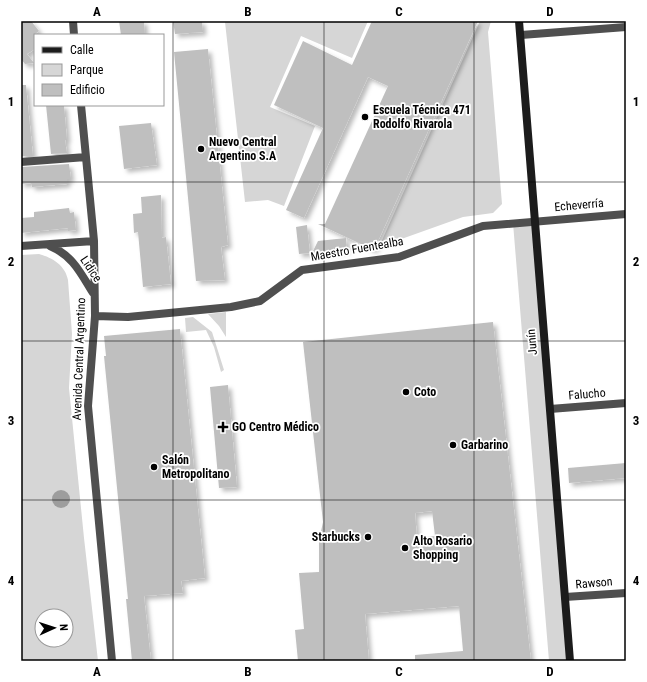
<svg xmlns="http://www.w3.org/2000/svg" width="647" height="682" font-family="'Roboto Condensed',sans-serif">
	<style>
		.green { fill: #d6d6d6; fill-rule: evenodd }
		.water { fill: #9d9d9d }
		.building { fill: #bfbfbf; fill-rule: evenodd; filter: url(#shadow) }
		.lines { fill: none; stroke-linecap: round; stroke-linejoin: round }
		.street { stroke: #4f4f4f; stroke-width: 8 }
		.secondary { stroke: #1c1c1c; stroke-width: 8 }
		.grid { fill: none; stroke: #000; stroke-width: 1; stroke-opacity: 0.55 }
		.poi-dot { fill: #000; stroke: #fff; stroke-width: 1.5 }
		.labels { text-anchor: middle; stroke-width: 3.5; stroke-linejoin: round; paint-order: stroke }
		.poi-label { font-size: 12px; font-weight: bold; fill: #000; stroke: #fff; text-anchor: start }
		.street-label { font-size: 12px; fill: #000; stroke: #fff }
		.neatline { fill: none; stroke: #000; stroke-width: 1.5 }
		.grid-label { font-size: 13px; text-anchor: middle; font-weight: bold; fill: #000 }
	</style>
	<defs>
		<filter id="shadow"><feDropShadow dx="3.5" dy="3.5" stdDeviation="2" flood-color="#0004"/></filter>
	</defs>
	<rect width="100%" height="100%" fill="#fff"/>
	<!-- green -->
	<path class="green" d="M 222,21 L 368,21 L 352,58 L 301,36 L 270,107 L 315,126 L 284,206 L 268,200 L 245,202 L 225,22 Z
		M 480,21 L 491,21 L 488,32 L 502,204 L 493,213 L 463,217 L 379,247 Z
		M 535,221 L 570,661 L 549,661 L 513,223 Z
		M 39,254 C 53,258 65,265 68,280 L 72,334 L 69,388 L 84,538 L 98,661 L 21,661 L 21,255 ZM 42,616 L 66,616 L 66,640 L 42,640 Z
		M 226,312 L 226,337 L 219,326 L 208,314 Z
		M 193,317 L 212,332 L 224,370 L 221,372 L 214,347 L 206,330 L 186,332 L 185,318 Z"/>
	<!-- water -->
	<path class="water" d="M52 499a9 9 0 1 1 18 0a9 9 0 1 1-18 0Z"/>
	<!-- building -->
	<path class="building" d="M 21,21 L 31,21 L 39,31 L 35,34 L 35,49 L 27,54 L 34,63 L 25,64 L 21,59 Z
		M 119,21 L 144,21 L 145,35 L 121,35 Z
		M 173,21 L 202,21 L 203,32 L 175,34 Z
		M 372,21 L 478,21 L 374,250 L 318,224 L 325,224 L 388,86 L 368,77 L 304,218 L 286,210 L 323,128 L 274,105 L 303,41 L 352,65 Z
		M 208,49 L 228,245 L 221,247 L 225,280 L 196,281 L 174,52 Z
		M 21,85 L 26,85 L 33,156 L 21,156 Z
		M 46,105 L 64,105 L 67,140 L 65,140 L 67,153 L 51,154 Z
		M 151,123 L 157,165 L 124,169 L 119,126 Z
		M 69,164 L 71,179 L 67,179 L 67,184 L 32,187 L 31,183 L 21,184 L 21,167 Z
		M 161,195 L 162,238 L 166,237 L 171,284 L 143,287 L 138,232 L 134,233 L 133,214 L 142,213 L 141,197 Z
		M 69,208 L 70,213 L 74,212 L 76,230 L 68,231 L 68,228 L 21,233 L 21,218 L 34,217 L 34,212 Z
		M 307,225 L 310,253 L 299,254 L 296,227 Z
		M 346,238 L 347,250 L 312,253 L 318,241 Z
		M 493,322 L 531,661 L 415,661 L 415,655 L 463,651 L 459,606 L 365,614 L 369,661 L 298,661 L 295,630 L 304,629 L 299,573 L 319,572 L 319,541 L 323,522 L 303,342 ZM 432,511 L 435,536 L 417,538 L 415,513 Z
		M 180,329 L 205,578 L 181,581 L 183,593 L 144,596 L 151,661 L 132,661 L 126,599 L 128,599 L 104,356 L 106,356 L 104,336 Z
		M 228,385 L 237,487 L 219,488 L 210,387 Z
		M 626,463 L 626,478 L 569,483 L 568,468 Z"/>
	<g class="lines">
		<!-- street -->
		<path class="street" d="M 73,21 L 74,35
			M 521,35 L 626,27
			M 81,105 L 94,241 L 95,316 L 88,406 L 112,661
			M 21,162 L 86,157
			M 21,246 L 94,241
			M 50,246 C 73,256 80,272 93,293
			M 95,316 L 128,317 L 231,307 L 260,301 L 302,270 L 399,257 L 483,226 L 626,214
			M 550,409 L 626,403
			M 565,597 L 626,593"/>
		<!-- secondary -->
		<path class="secondary" d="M 519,21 L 570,661"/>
	</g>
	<!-- grid -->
	<path class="grid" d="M 173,21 L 173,661M 324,21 L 324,661M 474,21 L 474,661M 21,182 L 626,182M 21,341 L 626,341M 21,500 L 626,500"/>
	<!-- markers -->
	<g class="poi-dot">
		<circle cx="365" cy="117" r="4"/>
		<circle cx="201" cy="149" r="4"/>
		<circle cx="406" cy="392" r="4"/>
		<path d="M221 421h4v4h4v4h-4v4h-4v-4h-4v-4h4z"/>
		<circle cx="453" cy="445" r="4"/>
		<circle cx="154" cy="467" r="4"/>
		<circle cx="368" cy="537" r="4"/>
		<circle cx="405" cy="548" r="4"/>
	</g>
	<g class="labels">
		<!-- poi labels -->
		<g class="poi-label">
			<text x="373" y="114">Escuela Técnica 471<tspan x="373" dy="14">Rodolfo Rivarola</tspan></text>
			<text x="209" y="146">Nuevo Central<tspan x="209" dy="14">Argentino S.A</tspan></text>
			<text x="414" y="396">Coto</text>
			<text x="232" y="431">GO Centro Médico</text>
			<text x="461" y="449">Garbarino</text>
			<text x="162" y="464">Salón<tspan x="162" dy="14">Metropolitano</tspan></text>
			<text x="360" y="541" text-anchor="end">Starbucks</text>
			<text x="413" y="545">Alto Rosario<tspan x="413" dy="14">Shopping</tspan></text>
		</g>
		<!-- street labels -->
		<g class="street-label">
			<text transform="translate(579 205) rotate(-5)" y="4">Echeverría</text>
			<text transform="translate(357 249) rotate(-10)" y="4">Maestro Fuentealba</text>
			<text transform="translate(91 269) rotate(56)" y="4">Lidice</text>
			<text transform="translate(532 342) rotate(-95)" y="4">Junín</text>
			<text transform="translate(79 359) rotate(-88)" y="4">Avenida Central Argentino</text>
			<text transform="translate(587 394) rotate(-5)" y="4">Falucho</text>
			<text transform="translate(594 583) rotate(-5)" y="4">Rawson</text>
		</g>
	</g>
	<!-- border -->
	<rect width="647" height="682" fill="none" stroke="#ffffff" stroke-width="44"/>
	<!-- legend -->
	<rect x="34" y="34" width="130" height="72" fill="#ffffff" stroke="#999999"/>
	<rect x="42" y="47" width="20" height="6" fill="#1c1c1c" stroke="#999999"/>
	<text x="70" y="54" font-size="12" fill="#000000">Calle</text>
	<rect x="42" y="64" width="20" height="12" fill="#d6d6d6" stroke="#999999"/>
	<text x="70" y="74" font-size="12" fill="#000000">Parque</text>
	<rect x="42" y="84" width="20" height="12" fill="#bfbfbf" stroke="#999999"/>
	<text x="70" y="94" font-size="12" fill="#000000">Edificio</text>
	<!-- north arrow -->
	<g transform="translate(54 628) rotate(87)"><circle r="19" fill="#ffffff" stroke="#999999"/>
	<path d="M0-3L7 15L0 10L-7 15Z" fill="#000000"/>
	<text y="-6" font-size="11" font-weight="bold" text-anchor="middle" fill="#000000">N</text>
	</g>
	<rect x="22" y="22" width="603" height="638" class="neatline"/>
	<g class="grid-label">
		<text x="97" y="16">A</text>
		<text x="248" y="16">B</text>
		<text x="399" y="16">C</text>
		<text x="550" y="16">D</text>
		<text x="11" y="106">1</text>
		<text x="636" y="106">1</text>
		<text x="11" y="266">2</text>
		<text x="636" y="266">2</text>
		<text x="11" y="425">3</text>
		<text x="636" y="425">3</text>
		<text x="11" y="585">4</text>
		<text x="636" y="585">4</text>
		<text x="97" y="676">A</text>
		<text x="248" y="676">B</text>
		<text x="399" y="676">C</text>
		<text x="550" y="676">D</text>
	</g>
</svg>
